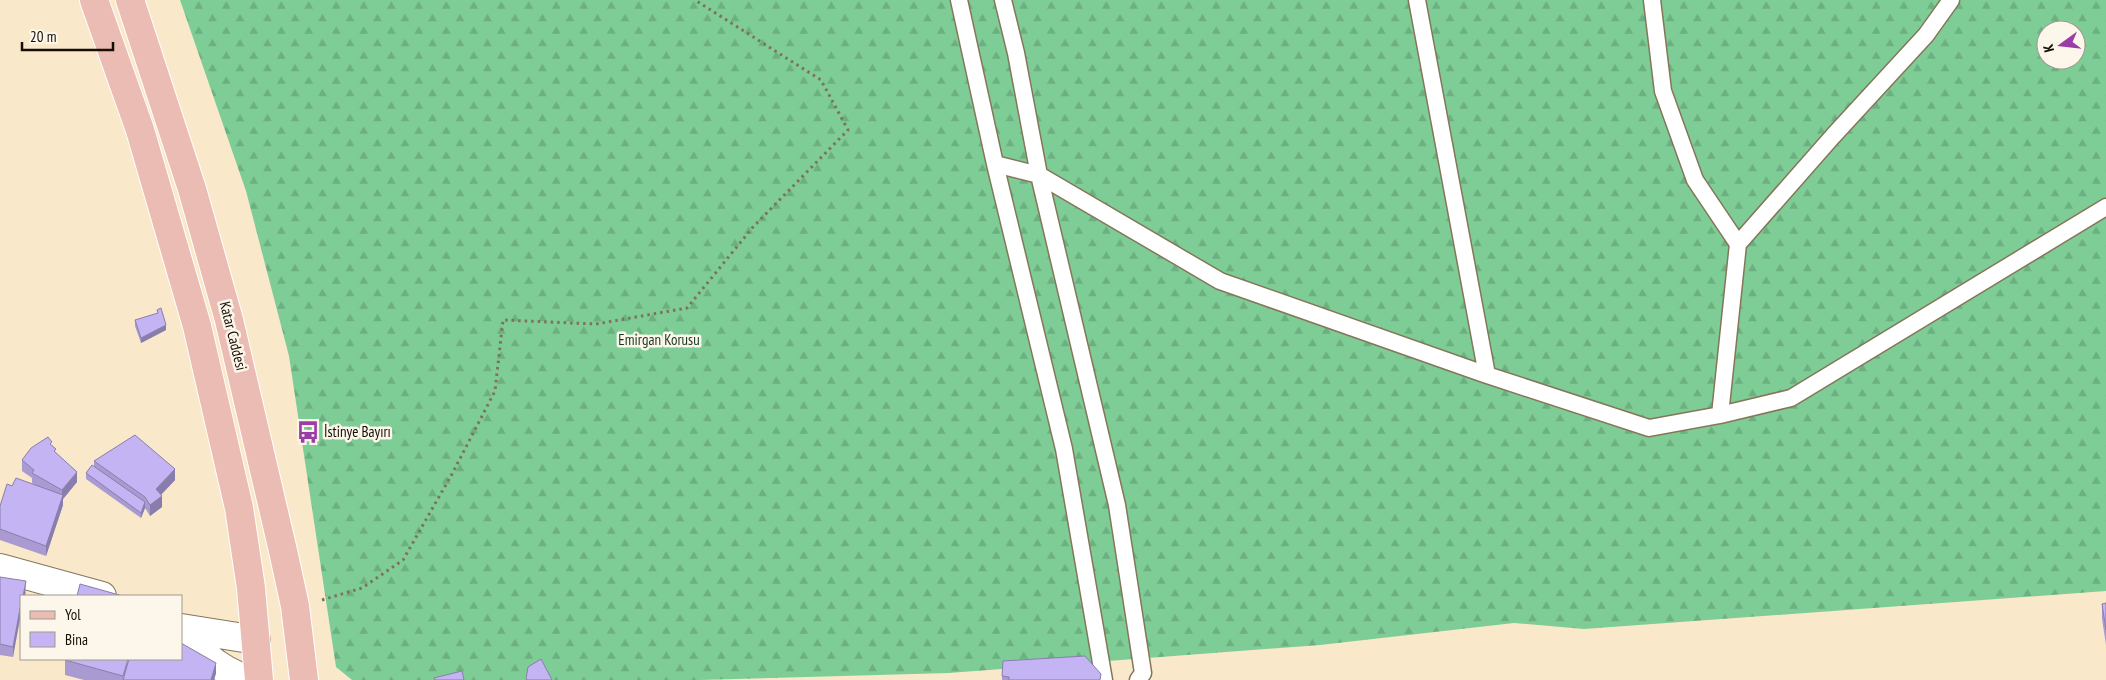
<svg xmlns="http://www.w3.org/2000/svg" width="2106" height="680" font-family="'PT Sans Narrow',sans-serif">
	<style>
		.forest { fill: url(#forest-firs); fill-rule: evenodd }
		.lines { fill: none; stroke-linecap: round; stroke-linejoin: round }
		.lane-casing { stroke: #85765a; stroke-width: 19 }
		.street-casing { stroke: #85765a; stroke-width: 30 }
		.primary-casing { stroke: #fff; stroke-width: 30 }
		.path { stroke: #7d725e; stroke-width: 3; stroke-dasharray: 2.5 4; stroke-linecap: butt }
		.lane { stroke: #fff; stroke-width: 16 }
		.street { stroke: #fff; stroke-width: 28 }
		.primary { stroke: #ebbcb3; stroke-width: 28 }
		.wall { fill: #a99bd2 }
		.shaded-wall { fill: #897eab }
		.building { fill: #c4b4f4; stroke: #897eab }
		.labels { text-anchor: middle; stroke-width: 5; stroke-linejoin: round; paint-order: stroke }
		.street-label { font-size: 15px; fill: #150f05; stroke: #fdf6ea }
		.park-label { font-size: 15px; fill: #163822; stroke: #fdf6ea }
		.poi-label { font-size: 15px; fill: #150f05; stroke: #fdf6ea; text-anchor: start }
	</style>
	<defs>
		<pattern id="forest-firs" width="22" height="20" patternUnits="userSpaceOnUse" patternTransform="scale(1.25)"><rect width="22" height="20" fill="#7ecd96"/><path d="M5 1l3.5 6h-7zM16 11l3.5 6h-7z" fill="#6caf80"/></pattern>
	</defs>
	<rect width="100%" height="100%" fill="#f9e8c9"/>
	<!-- forest -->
	<path class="forest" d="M 180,0 L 2106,0 L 2106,591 L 1584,629 L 1514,623 L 1320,645 L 949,673 L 699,680 L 352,680 L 336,667 L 289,356 L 246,191 ZM 2046,30 L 2076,30 L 2076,60 L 2046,60 Z"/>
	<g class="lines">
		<defs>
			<path id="lane" d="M 959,0 L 995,164 L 1064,449 L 1104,680
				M 1003,0 L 1016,53 L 1039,175 L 1117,505 L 1143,673 L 1138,680
				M 1417,0 L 1487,375
				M 1652,0 L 1663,91 L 1695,180 L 1738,244
				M 995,164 L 1039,175 L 1220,281 L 1487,375 L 1649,428 L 1720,415 L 1791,398 L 2106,207
				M 1720,415 L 1738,244 L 1833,136 L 1926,35 L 1951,0"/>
			<path id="street" d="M 0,568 L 102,596
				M 181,628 L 256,640
				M 181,632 C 203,653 224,676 255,680"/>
			<path id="primary" d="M 94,0 L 140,130 L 197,326 L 239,508 L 251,588 L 259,680
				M 130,0 L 192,189 L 229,320 L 283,551 L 295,606 L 304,680"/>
		</defs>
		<!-- lane casing -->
		<use href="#lane" class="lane-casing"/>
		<!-- street casing -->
		<use href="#street" class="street-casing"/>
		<!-- primary casing -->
		<use href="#primary" class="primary-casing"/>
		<!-- path -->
		<path class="path" d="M 322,600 L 362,588 L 403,560 L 452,474 L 495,391 L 503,320 L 596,324 L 687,308 L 753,227 L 848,130 L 821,80 L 695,0"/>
		<!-- lane -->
		<use href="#lane" class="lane"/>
		<!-- street -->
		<use href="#street" class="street"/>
		<!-- primary -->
		<use href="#primary" class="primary"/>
	</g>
	<!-- wall -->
	<path class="wall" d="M 135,320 L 166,330 L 141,343 L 135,326 Z
		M 52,445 L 56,453 L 77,482 L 63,499 L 63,505 L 46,556 L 0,540 L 0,506 L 12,486 L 35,485 L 32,483 L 32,478 L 22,471 L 22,460 Z
		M 94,461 L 175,480 L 161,495 L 162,507 L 150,516 L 145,508 L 141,518 L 86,479 L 86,473 L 94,467 Z
		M 0,577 L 26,592 L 25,596 L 21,596 L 13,657 L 0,655 Z
		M 2106,603 L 2106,645 L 2102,619 L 2102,604 Z
		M 65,660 L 216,673 L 214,680 L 84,680 L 65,675 Z
		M 1002,676 L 1101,680 L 1002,680 Z"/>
	<!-- shaded-wall -->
	<path class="shaded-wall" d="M 166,325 L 166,330 L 141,343 L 141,338 Z
		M 175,469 L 175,480 L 156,500 L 156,489 Z
		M 77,472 L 77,482 L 63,499 L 63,505 L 46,556 L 46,546 L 62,497 L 62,490 Z
		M 162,496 L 162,507 L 150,516 L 150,505 Z
		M 145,502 L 145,508 L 141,518 L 141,513 Z
		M 26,581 L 25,596 L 23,596 Z
		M 21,603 L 21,614 L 13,657 L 13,647 Z
		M 216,663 L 216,673 L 214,680 L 211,680 Z"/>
	<!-- building -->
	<path class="building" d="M 161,308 L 166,325 L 141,338 L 135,320 L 158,313 L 157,310 Z
		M 135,435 L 175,469 L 156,489 L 162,496 L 150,505 L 145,497 L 94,461 Z
		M 48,437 L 52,442 L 50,444 L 56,449 L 54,451 L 77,472 L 62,490 L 32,473 L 34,470 L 22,460 L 31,448 Z
		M 92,465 L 145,502 L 141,513 L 86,473 Z
		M 16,478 L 63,495 L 46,546 L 0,529 L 0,506 L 7,484 L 12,486 Z
		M 0,577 L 26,581 L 23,596 L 21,596 L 21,603 L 13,647 L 0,644 Z
		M 80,584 L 123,596 L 77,596 Z
		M 2106,603 L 2106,630 L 2102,604 Z
		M 181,643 L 216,663 L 211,680 L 123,680 L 129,659 L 181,659 Z
		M 1085,656 L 1101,674 L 1100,680 L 1009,680 L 1009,677 L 1002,676 L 1003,661 Z
		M 65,659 L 128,659 L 123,676 L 65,660 Z
		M 541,659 L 552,680 L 527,680 L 526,679 L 528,667 Z
		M 462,671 L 464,680 L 435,680 L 434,678 Z"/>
	<!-- icons -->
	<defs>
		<symbol id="bus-bare" viewBox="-9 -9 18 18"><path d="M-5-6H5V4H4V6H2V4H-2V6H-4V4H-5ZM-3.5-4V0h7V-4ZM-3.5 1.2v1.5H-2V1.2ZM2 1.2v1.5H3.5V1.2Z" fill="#9b3da6" stroke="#fdf6ea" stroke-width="2.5" paint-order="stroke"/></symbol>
	</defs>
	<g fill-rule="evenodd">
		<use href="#bus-bare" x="292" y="416" width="32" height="32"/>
	</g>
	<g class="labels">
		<!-- street labels -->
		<g class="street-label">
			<text transform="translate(233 336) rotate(76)" y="5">Katar Caddesi</text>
		</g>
		<!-- park labels -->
		<g class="park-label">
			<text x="659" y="345">Emirgan Korusu</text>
		</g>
		<!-- poi labels -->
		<g class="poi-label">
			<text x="324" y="437">İstinye Bayırı</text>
		</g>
	</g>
	<!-- legend -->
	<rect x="20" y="595" width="162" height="65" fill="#fdf6ea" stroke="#a09a8e"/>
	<rect x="30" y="611" width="25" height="8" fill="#ebbcb3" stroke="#a09a8e"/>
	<text x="65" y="620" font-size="15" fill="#150f05">Yol</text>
	<rect x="30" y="632" width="25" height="15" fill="#c4b4f4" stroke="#a09a8e"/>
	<text x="65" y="645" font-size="15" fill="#150f05">Bina</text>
	<!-- north arrow -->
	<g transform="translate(2061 45) rotate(255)"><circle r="24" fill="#fdf6ea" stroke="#a09a8e"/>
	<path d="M0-4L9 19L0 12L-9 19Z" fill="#9b3da6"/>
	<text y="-8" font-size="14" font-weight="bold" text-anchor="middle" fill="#150f05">K</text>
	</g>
	<!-- scale -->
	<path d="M22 42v8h91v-8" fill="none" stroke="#150f05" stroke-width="2.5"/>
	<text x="30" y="42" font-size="15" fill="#150f05" stroke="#fdf6ea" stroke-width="4" paint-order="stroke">20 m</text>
</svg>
